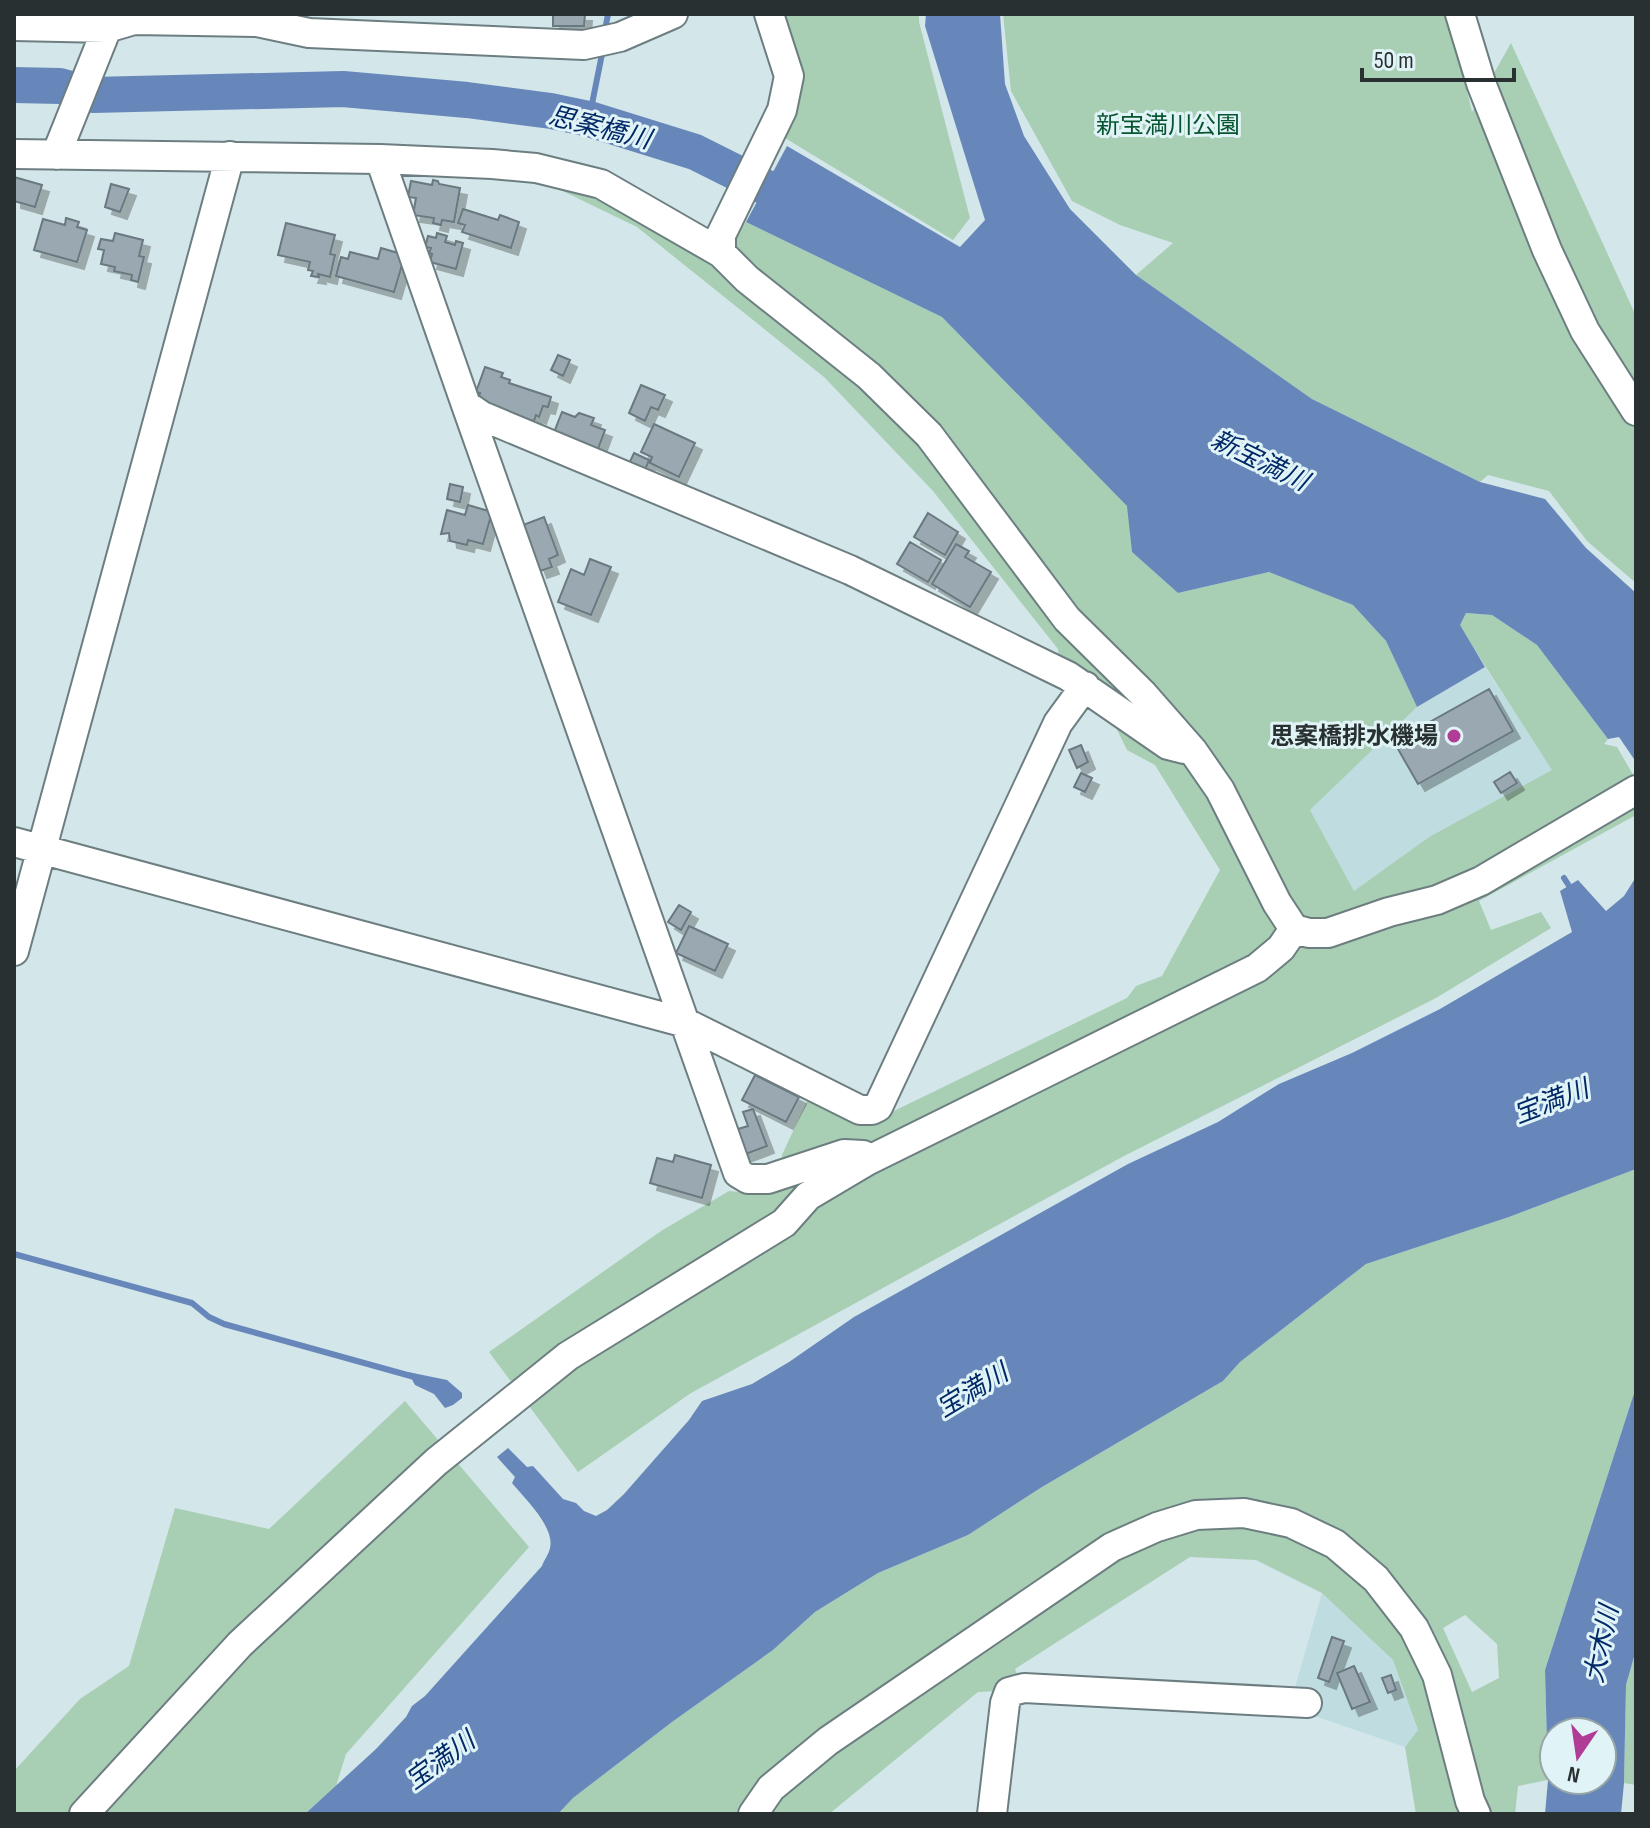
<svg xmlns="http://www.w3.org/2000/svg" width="1650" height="1828" font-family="'Sofia Sans Condensed','Noto Sans JP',sans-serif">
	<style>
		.built { fill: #bfdce0 }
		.green { fill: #a8ceb4; fill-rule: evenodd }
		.water { fill: #6787bb; fill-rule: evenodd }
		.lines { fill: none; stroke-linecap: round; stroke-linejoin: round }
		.stream { stroke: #6787bb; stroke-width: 6 }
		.river { stroke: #6787bb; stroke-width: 36 }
		.building { fill: #9aa9b1; stroke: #6a7880; stroke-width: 2; filter: url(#shadow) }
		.minor-casing { stroke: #6d7e81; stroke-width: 32 }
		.minor { stroke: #fff; stroke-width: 28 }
		.poi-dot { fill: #b03c95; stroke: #e0f3f6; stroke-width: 3 }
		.labels { text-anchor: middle; stroke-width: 6; stroke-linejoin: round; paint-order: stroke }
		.park-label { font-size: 24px; fill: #075530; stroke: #e0f3f6 }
		.poi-label { font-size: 24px; font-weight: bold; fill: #293031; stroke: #e0f3f6; text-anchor: end }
		.water-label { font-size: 26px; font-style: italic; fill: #022967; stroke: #e0f3f6 }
	</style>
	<defs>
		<filter id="shadow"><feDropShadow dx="7" dy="7" stdDeviation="0" flood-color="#0004"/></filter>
	</defs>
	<rect width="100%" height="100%" fill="#d3e6e9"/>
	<!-- built -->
	<path class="built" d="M 1485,667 L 1553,770 L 1429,837 L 1354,891 L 1310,810 L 1417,707 Z
		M 1322,1593 L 1393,1660 L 1418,1730 L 1405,1747 L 1309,1714 L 1294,1691 Z"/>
	<!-- green -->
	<path class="green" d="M 780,14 L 919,14 L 919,22 L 970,218 L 953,240 L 785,138 L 796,108 Z
		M 1003,14 L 1449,14 L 1472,112 L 1511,43 L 1636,316 L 1636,583 L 1587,541 L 1549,491 L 1488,475 L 1480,482 L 1312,399 L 1136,275 L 1173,243 L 1120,225 L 1072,201 L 1011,91 Z
		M 540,180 L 599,196 L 711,254 L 735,237 L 746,222 L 942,317 L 1128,506 L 1132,552 L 1178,593 L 1269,572 L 1353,605 L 1386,641 L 1417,707 L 1310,810 L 1354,891 L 1429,837 L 1552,770 L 1459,625 L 1466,613 L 1492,615 L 1537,645 L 1608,739 L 1604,744 L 1617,747 L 1636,780 L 1636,815 L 1479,901 L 1491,930 L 1541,912 L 1551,928 L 1436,998 L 1124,1156 L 691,1393 L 578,1472 L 489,1352 L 661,1231 L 729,1191 L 746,1193 L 782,1176 L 782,1155 L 807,1101 L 863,1126 L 1127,998 L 1136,986 L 1162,976 L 1220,870 L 1155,765 L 1127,750 L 1096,687 L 1059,663 L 1058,649 L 933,491 L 824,377 L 637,227 Z
		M 1636,1169 L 1636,1387 L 1545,1670 L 1548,1780 L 1518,1786 L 1515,1814 L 1416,1814 L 1405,1747 L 1418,1730 L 1393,1660 L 1322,1593 L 1256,1560 L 1190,1557 L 1015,1669 L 1020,1682 L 997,1691 L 978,1692 L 829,1814 L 558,1814 L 573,1798 L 672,1722 L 773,1650 L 815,1612 L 878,1573 L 968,1535 L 1042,1487 L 1223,1381 L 1240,1362 L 1366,1264 L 1509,1217 ZM 1465,1615 L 1497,1644 L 1499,1678 L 1472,1692 L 1443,1628 Z
		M 405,1401 L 529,1547 L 346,1754 L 336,1786 L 305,1814 L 14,1814 L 14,1771 L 80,1699 L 129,1666 L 175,1508 L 269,1529 Z
		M 1636,1650 L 1636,1785 L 1624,1783 L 1626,1685 Z"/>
	<!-- water -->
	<path class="water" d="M 926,14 L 1000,14 L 1005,84 L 1024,136 L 1070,209 L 1136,275 L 1312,399 L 1480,482 L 1545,499 L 1586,548 L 1636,593 L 1636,762 L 1619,737 L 1608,739 L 1537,645 L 1492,615 L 1466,613 L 1460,625 L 1485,667 L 1417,707 L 1386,641 L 1353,605 L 1269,572 L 1178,593 L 1132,552 L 1127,506 L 942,317 L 746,222 L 787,146 L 960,247 L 985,220 L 925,26 Z
		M 1636,877 L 1636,1169 L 1509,1217 L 1366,1264 L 1240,1362 L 1223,1381 L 1042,1487 L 968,1535 L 878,1573 L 815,1612 L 773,1650 L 672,1722 L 573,1798 L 558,1814 L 305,1814 L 376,1749 L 406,1717 L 412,1706 L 425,1696 L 542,1566 C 544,1560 549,1554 550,1548 C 555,1527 525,1499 512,1483 L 515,1477 L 497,1457 L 508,1448 L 527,1467 L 533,1466 L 563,1499 L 576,1503 L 584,1511 L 596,1516 L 607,1510 L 624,1494 L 689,1420 L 702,1401 L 752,1384 L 789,1362 L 854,1317 L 1128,1164 L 1218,1122 L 1279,1084 L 1352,1053 L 1440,1009 L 1572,932 L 1560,891 L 1578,880 L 1606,911 L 1624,896 Z
		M 408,1372 L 447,1380 L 462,1393 L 462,1398 L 453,1405 L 445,1408 L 434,1394 L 415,1385 Z
		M 1636,1387 L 1636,1650 L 1626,1685 L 1624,1783 L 1621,1814 L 1545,1814 L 1548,1780 L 1545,1670 ZM 1602,1732 L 1602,1780 L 1554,1780 L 1554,1732 Z"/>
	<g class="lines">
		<!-- stream -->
		<path class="stream" d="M 605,30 L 608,14
			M 589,119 L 603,49
			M 1564,878 L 1573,892
			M 14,1254 L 192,1303 L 209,1317 L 224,1324 L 418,1378"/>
		<!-- river -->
		<path class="river" d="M 14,85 L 60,86 L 93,95 L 343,89 L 467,100 L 551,111 L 589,119 L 695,152 L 807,208"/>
	</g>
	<!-- building -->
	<path class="building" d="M 553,14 L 585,14 L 584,26 L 553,26 Z
		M 14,177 L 42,185 L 35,207 L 14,201 Z
		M 433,180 L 438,181 L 439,184 L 460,188 L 454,222 L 442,220 L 441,225 L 433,223 L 434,218 L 413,215 L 416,198 L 408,197 L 411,181 L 432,185 Z
		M 111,184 L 129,189 L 120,212 L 105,207 Z
		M 463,209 L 498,220 L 500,215 L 519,222 L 511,248 L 462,232 L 465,225 L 458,223 Z
		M 66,218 L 79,222 L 77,227 L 87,230 L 77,262 L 34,250 L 43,219 L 65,225 Z
		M 286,223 L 335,235 L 330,254 L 335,255 L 330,277 L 318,274 L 319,277 L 311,276 L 313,271 L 308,270 L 310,262 L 278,255 Z
		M 115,233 L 143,240 L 139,256 L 144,257 L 138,282 L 131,280 L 132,275 L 114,271 L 115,267 L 101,264 L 104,250 L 98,249 L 101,239 L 113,241 Z
		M 437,233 L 447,236 L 445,242 L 455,245 L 456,241 L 463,243 L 456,269 L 430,262 L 432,254 L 429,253 L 431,248 L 425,247 L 428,236 L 436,238 Z
		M 381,248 L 405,255 L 394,292 L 336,276 L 341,257 L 348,259 L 350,252 L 378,259 Z
		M 558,355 L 570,360 L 563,376 L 551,370 Z
		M 485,367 L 503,373 L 501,377 L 510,380 L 509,383 L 551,397 L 548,407 L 543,406 L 539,417 L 536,415 L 534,421 L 481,407 L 478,400 L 480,393 L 476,392 Z
		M 641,385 L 665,395 L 658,410 L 651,407 L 645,421 L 629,413 Z
		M 562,412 L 575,417 L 579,413 L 594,418 L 591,425 L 605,430 L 595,457 L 551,440 Z
		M 654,424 L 695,443 L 679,477 L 650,463 L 652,457 L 641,452 Z
		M 634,453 L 649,460 L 643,475 L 627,468 Z
		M 450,484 L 463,487 L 460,502 L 447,499 Z
		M 468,505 L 492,512 L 483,544 L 468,540 L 467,545 L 450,541 L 449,533 L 441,534 L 447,510 L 465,515 Z
		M 928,513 L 958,532 L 945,555 L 914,537 Z
		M 544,517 L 558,555 L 549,559 L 552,567 L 540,571 L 523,525 Z
		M 910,542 L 941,560 L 928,582 L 897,564 Z
		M 956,544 L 969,551 L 965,557 L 991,572 L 970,607 L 932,584 Z
		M 590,559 L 611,567 L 591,615 L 558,602 L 571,569 L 584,575 Z
		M 1489,689 L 1513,731 L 1418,784 L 1394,742 Z
		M 1081,745 L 1088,762 L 1077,768 L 1069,750 Z
		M 1510,772 L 1517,783 L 1501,793 L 1494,782 Z
		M 1081,773 L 1092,778 L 1085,792 L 1074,787 Z
		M 679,905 L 691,912 L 681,930 L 668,922 Z
		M 689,926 L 728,944 L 715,971 L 676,953 Z
		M 755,1075 L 799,1097 L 786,1122 L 742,1100 Z
		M 753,1109 L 767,1146 L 743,1155 L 735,1130 L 748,1126 L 743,1112 Z
		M 675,1155 L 711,1165 L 702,1198 L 650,1183 L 657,1158 L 673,1162 Z
		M 1332,1637 L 1344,1641 L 1329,1682 L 1318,1678 Z
		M 1354,1666 L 1370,1702 L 1352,1709 L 1337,1673 Z
		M 1391,1675 L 1396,1690 L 1388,1693 L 1382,1678 Z"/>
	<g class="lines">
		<defs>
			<path id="minor" d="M 769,14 L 789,76 L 782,110 L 721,235 L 721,253 L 747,279 L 869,376 L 929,435 L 1067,619 L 1143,694 L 1193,751 L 1220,790 L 1277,903 L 1294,929 L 1309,933 L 1328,933 L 1389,912 L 1437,900 L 1481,881 L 1636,790
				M 1460,14 L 1481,83 L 1547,250 L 1585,331 L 1636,411
				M 14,26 L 107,28 L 134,20 L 257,22 L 309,33 L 584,45 L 620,37 L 673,14
				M 14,154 L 380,159 L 466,405 L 738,1173 L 748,1179 L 768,1179 L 844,1154 L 863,1155 L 867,1161
				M 56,155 L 107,28 L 110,14
				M 380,159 L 492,164 L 536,168 L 601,184 L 721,253
				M 466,405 L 482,416 L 850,570 L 1068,676 L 1168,745 L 1184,749
				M 14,842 L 686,1023 L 860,1110 L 872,1110 L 878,1107 L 1058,723 L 1085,686
				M 14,951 L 230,156
				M 84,1814 L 240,1644 L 436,1462 L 568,1356 L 784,1223 L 808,1196 L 867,1161 L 1257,968 L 1281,948 L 1294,929
				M 753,1814 L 771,1788 L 828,1741 L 1112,1547 L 1157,1527 L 1196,1515 L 1244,1513 L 1291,1523 L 1335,1544 L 1376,1579 L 1414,1628 L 1437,1675 L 1470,1801 L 1476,1814
				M 992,1814 L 1005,1703 L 1009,1692 L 1024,1688 L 1307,1703"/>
		</defs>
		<!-- minor casing -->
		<use href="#minor" class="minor-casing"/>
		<!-- minor -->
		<use href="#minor" class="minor"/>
	</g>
	<!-- markers -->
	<circle class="poi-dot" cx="1454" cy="736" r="8"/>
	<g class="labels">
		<!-- park labels -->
		<g class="park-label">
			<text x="1168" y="133">新宝満川公園</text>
		</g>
		<!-- poi labels -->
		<g class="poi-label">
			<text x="1438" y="744">思案橋排水機場</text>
		</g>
		<!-- water labels -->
		<g class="water-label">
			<text transform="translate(600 127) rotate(14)" y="9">思案橋川</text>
			<text transform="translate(1260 460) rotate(26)" y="9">新宝満川</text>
			<text transform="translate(1551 1101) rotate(-21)" y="9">宝満川</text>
			<text transform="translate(972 1390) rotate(-31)" y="9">宝満川</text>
			<text transform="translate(1601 1644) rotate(-78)" y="9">大木川</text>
			<text transform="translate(440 1760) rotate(-36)" y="9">宝満川</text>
		</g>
	</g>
	<!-- border -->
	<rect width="1650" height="1828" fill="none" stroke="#293031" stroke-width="32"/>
	<!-- north arrow -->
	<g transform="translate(1578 1756) rotate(193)"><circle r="38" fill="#e0f3f6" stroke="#97a5a7" stroke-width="2"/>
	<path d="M0-6L14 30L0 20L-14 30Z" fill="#b03c95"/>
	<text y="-12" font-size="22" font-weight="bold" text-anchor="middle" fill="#293031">N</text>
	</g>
	<!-- scale -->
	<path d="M1362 68v12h152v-12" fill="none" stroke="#293031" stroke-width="4"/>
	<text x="1374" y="68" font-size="24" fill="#293031" stroke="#e0f3f6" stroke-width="6" paint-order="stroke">50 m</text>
</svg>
